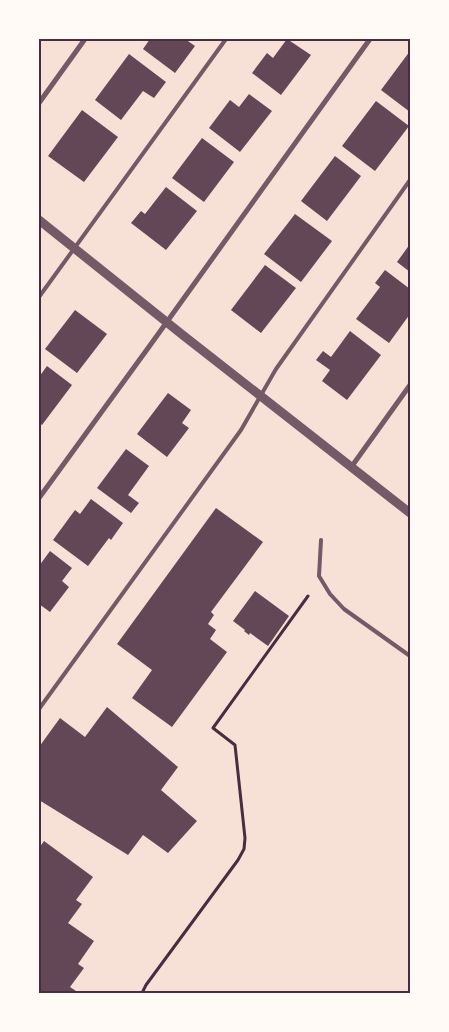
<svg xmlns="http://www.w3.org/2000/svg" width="449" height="1032" font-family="Signika,sans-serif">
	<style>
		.building { fill: #644757 }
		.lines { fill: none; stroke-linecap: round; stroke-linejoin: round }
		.path { stroke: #4a2c40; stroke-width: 3 }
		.service { stroke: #755966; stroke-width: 4 }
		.minor { stroke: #755966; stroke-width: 5 }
		.tertiary { stroke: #755966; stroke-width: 9 }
		.neatline { fill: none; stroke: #4a2c40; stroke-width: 2 }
	</style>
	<rect width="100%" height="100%" fill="#f7e1d7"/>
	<!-- building -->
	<path class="building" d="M 150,39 L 185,39 L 195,46 L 175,73 L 143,49 Z
		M 287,39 L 311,55 L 281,95 L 252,73 L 267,53 L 273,58 Z
		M 410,51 L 410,112 L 381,90 Z
		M 129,54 L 166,82 L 154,98 L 143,91 L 121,120 L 95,100 Z
		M 249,94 L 272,111 L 240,152 L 209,128 L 230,100 L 239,107 Z
		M 376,101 L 409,126 L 375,171 L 342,146 Z
		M 82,110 L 118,137 L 84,182 L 48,156 Z
		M 202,138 L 234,162 L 204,202 L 172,178 Z
		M 335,156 L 361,176 L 327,221 L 301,201 Z
		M 166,187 L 197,211 L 166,250 L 131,223 L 141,211 L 145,214 Z
		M 295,214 L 332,241 L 301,282 L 264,254 Z
		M 410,244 L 410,272 L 397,262 Z
		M 265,265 L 296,288 L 261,333 L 231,310 Z
		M 385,270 L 410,289 L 410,314 L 389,343 L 356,319 L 380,287 L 375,283 Z
		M 75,310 L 107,334 L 77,373 L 45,349 Z
		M 350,331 L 381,355 L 347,400 L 322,381 L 330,370 L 316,360 L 323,351 L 331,357 Z
		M 47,366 L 72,385 L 42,425 L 39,423 L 39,377 Z
		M 168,393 L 191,410 L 182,423 L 189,428 L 167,457 L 137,434 Z
		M 126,449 L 149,466 L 128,495 L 139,503 L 131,513 L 97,488 Z
		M 91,499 L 123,523 L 111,540 L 109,538 L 88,566 L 53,540 L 75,510 L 80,514 Z
		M 216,508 L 263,542 L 211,612 L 214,615 L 208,624 L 216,630 L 210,639 L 227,652 L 172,727 L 132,698 L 152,670 L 117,644 Z
		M 50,551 L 72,568 L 62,581 L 69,587 L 50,612 L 39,604 L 39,566 Z
		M 255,591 L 289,616 L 268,646 L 250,633 L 249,635 L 244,631 L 245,630 L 233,621 Z
		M 107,707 L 178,767 L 161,790 L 197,821 L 168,853 L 143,835 L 128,855 L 39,800 L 39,747 L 60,718 L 85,737 Z
		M 44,841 L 93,877 L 76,900 L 82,904 L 68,923 L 94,941 L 78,964 L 84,968 L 70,987 L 79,993 L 39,993 L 39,848 Z"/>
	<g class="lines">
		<!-- path -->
		<path class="path" d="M 142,993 L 146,985 L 238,860 L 244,849 L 245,838 L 235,745 L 213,728 L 308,596"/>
		<!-- service -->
		<path class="service" d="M 39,297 L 226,39
			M 321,540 L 319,576 L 330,594 L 344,609 L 410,656
			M 39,709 L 241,430 L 276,369 L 410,180"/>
		<!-- minor -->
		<path class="minor" d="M 39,103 L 85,39
			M 352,466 L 410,385
			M 39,498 L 151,344 L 370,39"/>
		<!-- tertiary -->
		<path class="tertiary" d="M 39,220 L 184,336 L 410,513"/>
	</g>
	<!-- border -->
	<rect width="449" height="1032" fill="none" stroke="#fffaf5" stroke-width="80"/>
	<rect x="40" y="40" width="369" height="952" class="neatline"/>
</svg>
